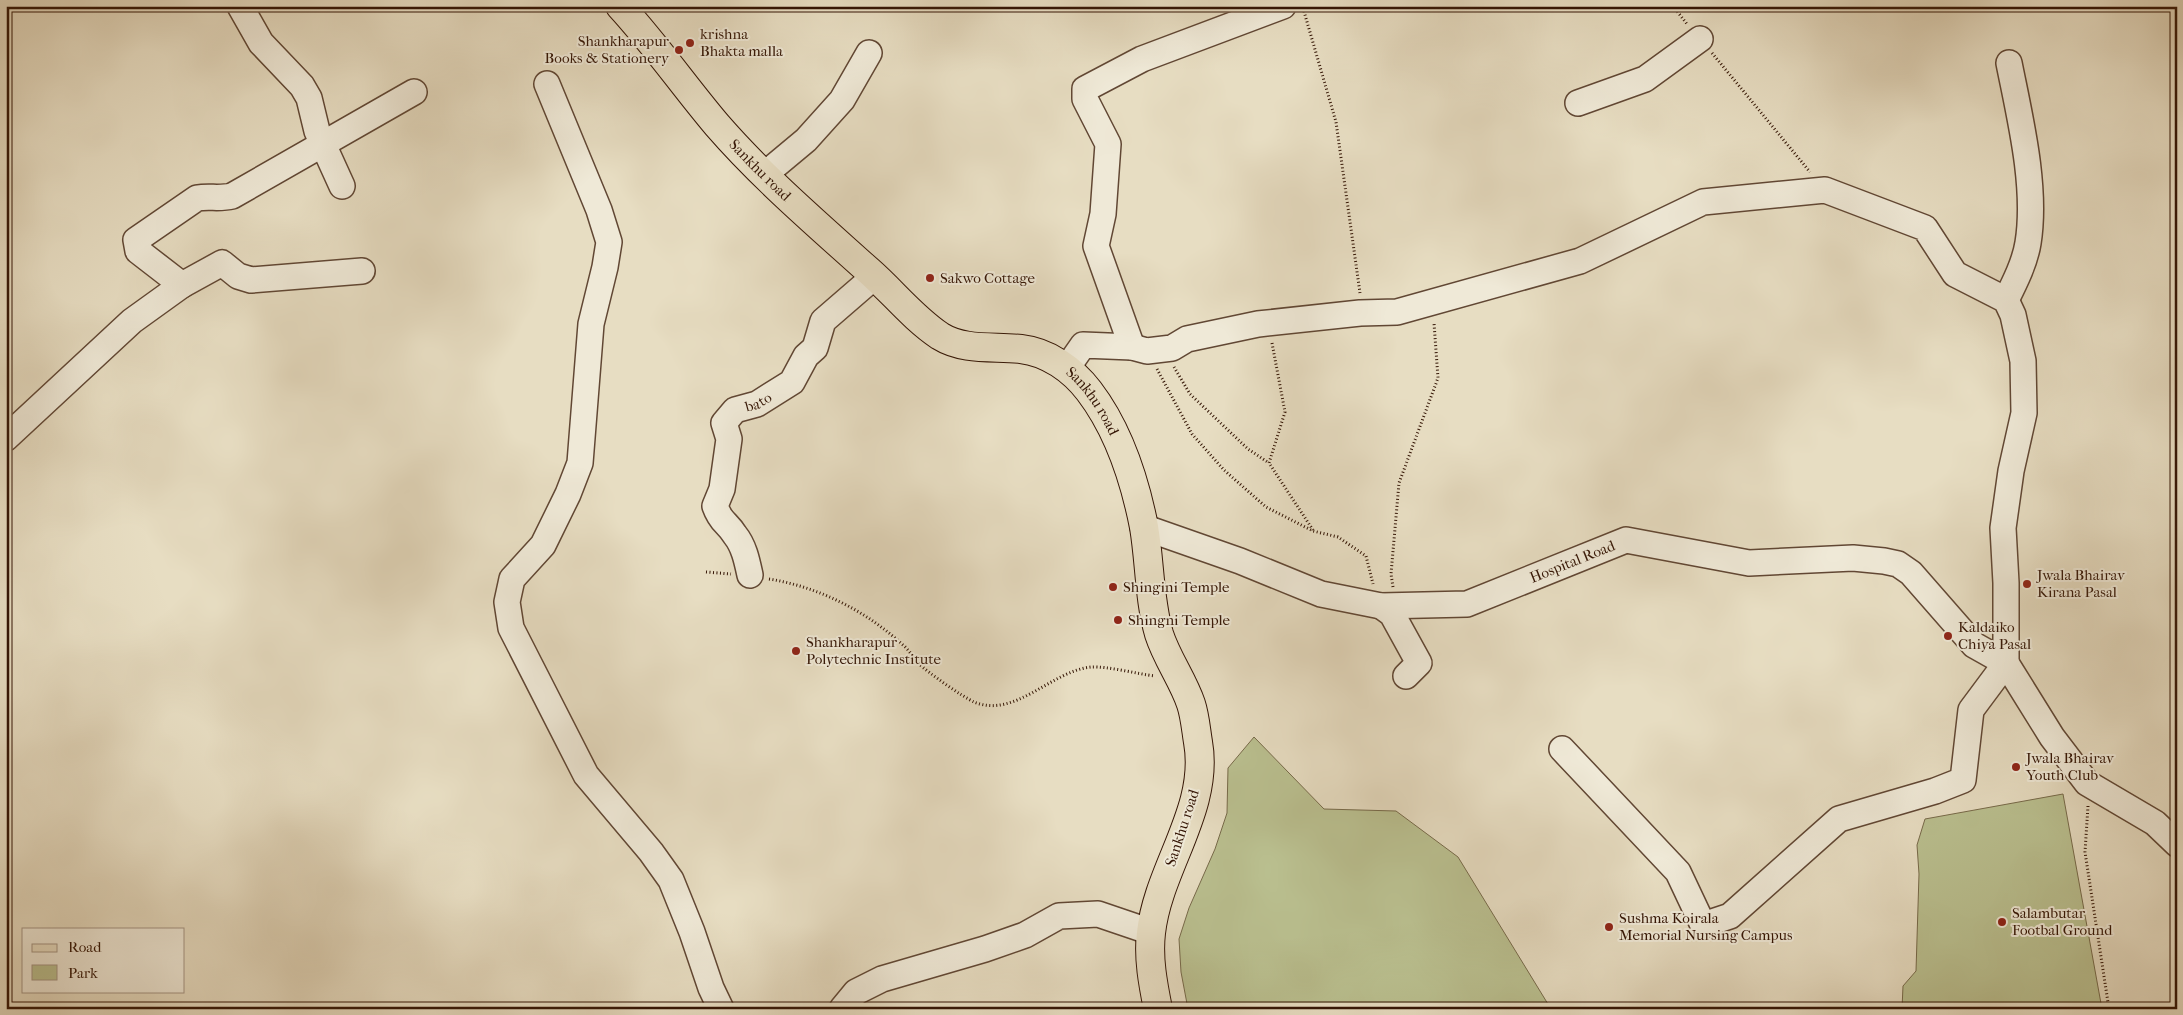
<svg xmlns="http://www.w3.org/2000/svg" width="2183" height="1015" font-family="'IM FELL French Canon',serif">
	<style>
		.green { fill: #bac090; stroke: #776a4a }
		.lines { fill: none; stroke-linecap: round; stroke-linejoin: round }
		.minor-casing { stroke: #614734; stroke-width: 28 }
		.major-casing { stroke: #341505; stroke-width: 30 }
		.path { stroke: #341505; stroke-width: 3; stroke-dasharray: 1 2.5; stroke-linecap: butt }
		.minor { stroke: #efe9d7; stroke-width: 25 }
		.major { stroke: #e7ddc2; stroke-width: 28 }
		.poi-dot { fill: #8f2418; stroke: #efe9d7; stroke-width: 2 }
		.labels { text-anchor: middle; stroke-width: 4; stroke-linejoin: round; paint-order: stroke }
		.poi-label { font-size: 15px; fill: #341505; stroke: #efe9d7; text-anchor: start }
		.street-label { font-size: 15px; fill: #341505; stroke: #efe9d7 }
	</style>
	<rect width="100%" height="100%" fill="#e7ddc2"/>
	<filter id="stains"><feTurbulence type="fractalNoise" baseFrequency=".004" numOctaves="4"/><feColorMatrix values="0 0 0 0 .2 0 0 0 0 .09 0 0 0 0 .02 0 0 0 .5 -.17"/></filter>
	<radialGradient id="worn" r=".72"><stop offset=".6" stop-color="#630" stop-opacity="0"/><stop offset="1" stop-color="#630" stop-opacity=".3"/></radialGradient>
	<!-- green -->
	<path class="green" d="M 2177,720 L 2177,769 L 2172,740 Z
		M 1254,737 L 1324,809 L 1396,811 L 1458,857 L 1551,1009 L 1188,1009 L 1181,972 L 1179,939 L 1189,908 L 1215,849 L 1227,813 L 1228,768 Z
		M 2063,794 L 2102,1009 L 1902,1009 L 1903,986 L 1916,971 L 1919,874 L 1917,845 L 1925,819 Z"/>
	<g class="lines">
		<defs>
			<g id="minor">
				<path d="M 240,6 L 261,43 L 302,86 L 309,98 L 317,131 L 342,186"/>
				<path d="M 547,84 L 599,210 L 609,242 L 605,267 L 591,324 L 580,463 L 568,494 L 543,545 L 512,579 L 507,602 L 511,628 L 586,775 L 651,852 L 671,880 L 692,932 L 711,988 L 721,1009"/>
				<path d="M 1578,103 L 1645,79 L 1700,39"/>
				<path d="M 764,175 L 806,140 L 842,100 L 869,53"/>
				<path d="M 362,271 L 251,280 L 238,276 L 222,263 L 182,285 L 138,251 L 136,240 L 197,198 C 209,196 220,199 232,196 L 414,92"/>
				<path d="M 2006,300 C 2015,282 2025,262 2028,243 C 2037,187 2020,118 2009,63"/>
				<path d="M 1132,347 L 1096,246 L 1103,214 L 1108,144 L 1085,99 L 1085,89 L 1142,59 L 1283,6"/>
				<path d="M 1067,368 L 1083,345 L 1132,347 L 1147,351 L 1172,348 L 1187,339 L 1258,324 L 1360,313 L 1397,312 L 1580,261 L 1703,202 L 1825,190 L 1925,228 L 1955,274 L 2006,300 L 2013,315 L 2023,361 L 2024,413 L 2011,471 L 2003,528 L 2006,583 L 2006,663 L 1971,710 L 1963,780 L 1935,791 L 1839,819 L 1730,916 L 1703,925 L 1678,872 L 1562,749"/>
				<path d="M 6,438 L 132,321 L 182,285"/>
				<path id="s1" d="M 1143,527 L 1240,561 L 1321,594 L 1381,606 L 1467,604 L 1626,540 L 1749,563 L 1853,558 L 1884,561 L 1898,564 L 1911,573 L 1974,645 L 2006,663 L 2052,737 L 2087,783 L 2155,823 L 2177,844"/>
				<path id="s2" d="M 750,575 C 747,561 744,546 735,535 C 727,522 721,523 715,506 L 722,489 L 729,439 L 724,423 L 735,410 L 757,404 L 792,382 L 806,356 L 815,348 L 823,321 L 875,276"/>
				<path d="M 1381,606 L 1392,614 L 1419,663 L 1406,676"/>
				<path d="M 842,1009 L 856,992 L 882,979 L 985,949 L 1025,935 L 1059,916 L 1098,914 L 1151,932"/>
			</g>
			<g id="major">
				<path id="s3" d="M 620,6 C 655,44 684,86 717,125 C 763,178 817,224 869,271 C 893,292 913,318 940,336 C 964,351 994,346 1021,349 C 1048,352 1073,370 1089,391 C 1118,429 1135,481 1144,527 C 1150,563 1149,599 1159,634 C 1167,659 1183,680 1191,704 C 1195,716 1196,730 1198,742 C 1210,809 1158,868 1151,933 C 1148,958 1153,984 1158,1009"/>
			</g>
		</defs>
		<!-- minor casing -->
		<use href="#minor" class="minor-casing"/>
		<!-- major casing -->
		<use href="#major" class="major-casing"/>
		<!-- path -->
		<path class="path" d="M 1673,6 L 1687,24
			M 1303,8 L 1336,122 L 1360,293
			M 1712,53 L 1810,172
			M 1272,343 L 1285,412 L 1269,463 L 1313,530
			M 1174,367 L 1190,394 L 1248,449 L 1269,463
			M 1157,369 L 1192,434 L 1224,470 L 1266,507 L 1313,531 L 1338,537 L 1366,556 L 1373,584
			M 706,572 L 731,574
			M 769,579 C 819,587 866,611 903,645 C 909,650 913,657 918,663 C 927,672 963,697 974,702 C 1015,719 1051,671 1091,667 C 1107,666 1138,674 1155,676
			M 1393,587 L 1391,574 L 1399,483 L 1438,378 L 1434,323
			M 2088,806 L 2085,852 L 2109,1009"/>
		<!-- minor -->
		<use href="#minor" class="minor"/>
		<!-- major -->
		<use href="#major" class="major"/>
	</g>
	<!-- markers -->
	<g class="poi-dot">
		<circle cx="690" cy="43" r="5"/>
		<circle cx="679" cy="50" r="5"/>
		<circle cx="930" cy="278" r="5"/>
		<circle cx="2027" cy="584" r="5"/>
		<circle cx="1113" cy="587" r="5"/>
		<circle cx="1118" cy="620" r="5"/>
		<circle cx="1948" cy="636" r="5"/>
		<circle cx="796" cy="651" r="5"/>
		<circle cx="2016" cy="767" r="5"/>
		<circle cx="2002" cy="922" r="5"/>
		<circle cx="1609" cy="927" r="5"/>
	</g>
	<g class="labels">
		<!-- poi labels -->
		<g class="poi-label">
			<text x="700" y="39">krishna<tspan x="700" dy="17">Bhakta malla</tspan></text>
			<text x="669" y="46" text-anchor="end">Shankharapur<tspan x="669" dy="17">Books &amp; Stationery</tspan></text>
			<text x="940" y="283">Sakwo Cottage</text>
			<text x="2037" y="580">Jwala Bhairav<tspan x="2037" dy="17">Kirana Pasal</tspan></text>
			<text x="1123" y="592">Shingini Temple</text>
			<text x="1128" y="625">Shingni Temple</text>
			<text x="1958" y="632">Kaldaiko<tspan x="1958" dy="17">Chiya Pasal</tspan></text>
			<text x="806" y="647">Shankharapur<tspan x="806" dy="17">Polytechnic Institute</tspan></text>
			<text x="2026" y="763">Jwala Bhairav<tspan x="2026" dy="17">Youth Club</tspan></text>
			<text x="2012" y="918">Salambutar<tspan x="2012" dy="17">Footbal Ground</tspan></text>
			<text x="1619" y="923">Sushma Koirala<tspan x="1619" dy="17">Memorial Nursing Campus</tspan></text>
		</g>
		<!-- street labels -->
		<g class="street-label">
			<text dy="5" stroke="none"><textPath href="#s3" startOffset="216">Sankhu road</textPath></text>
			<text dy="5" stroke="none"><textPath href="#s2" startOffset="206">bato</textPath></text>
			<text dy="5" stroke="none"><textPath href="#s3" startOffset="636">Sankhu road</textPath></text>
			<text dy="5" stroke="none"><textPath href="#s1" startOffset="451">Hospital Road</textPath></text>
			<text transform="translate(1182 828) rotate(-72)" y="5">Sankhu road</text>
		</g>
	</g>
	<!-- margin -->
	<rect width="2183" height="1015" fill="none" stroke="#e7ddc2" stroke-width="25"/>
	<rect x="8" y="8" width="2168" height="1000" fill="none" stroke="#341505" stroke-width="2.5"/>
	<rect x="12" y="12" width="2158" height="990" fill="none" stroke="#341505"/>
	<!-- legend -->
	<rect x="22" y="928" width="162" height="65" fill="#efe9d7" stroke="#a49483"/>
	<rect x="32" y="944" width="25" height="8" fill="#e7ddc2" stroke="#a49483"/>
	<text x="68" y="952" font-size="15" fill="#341505">Road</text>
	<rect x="32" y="965" width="25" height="15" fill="#bac090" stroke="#a49483"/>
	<text x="68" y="978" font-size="15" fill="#341505">Park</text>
	<rect width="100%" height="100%" filter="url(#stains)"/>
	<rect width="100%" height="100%" fill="url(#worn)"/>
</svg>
